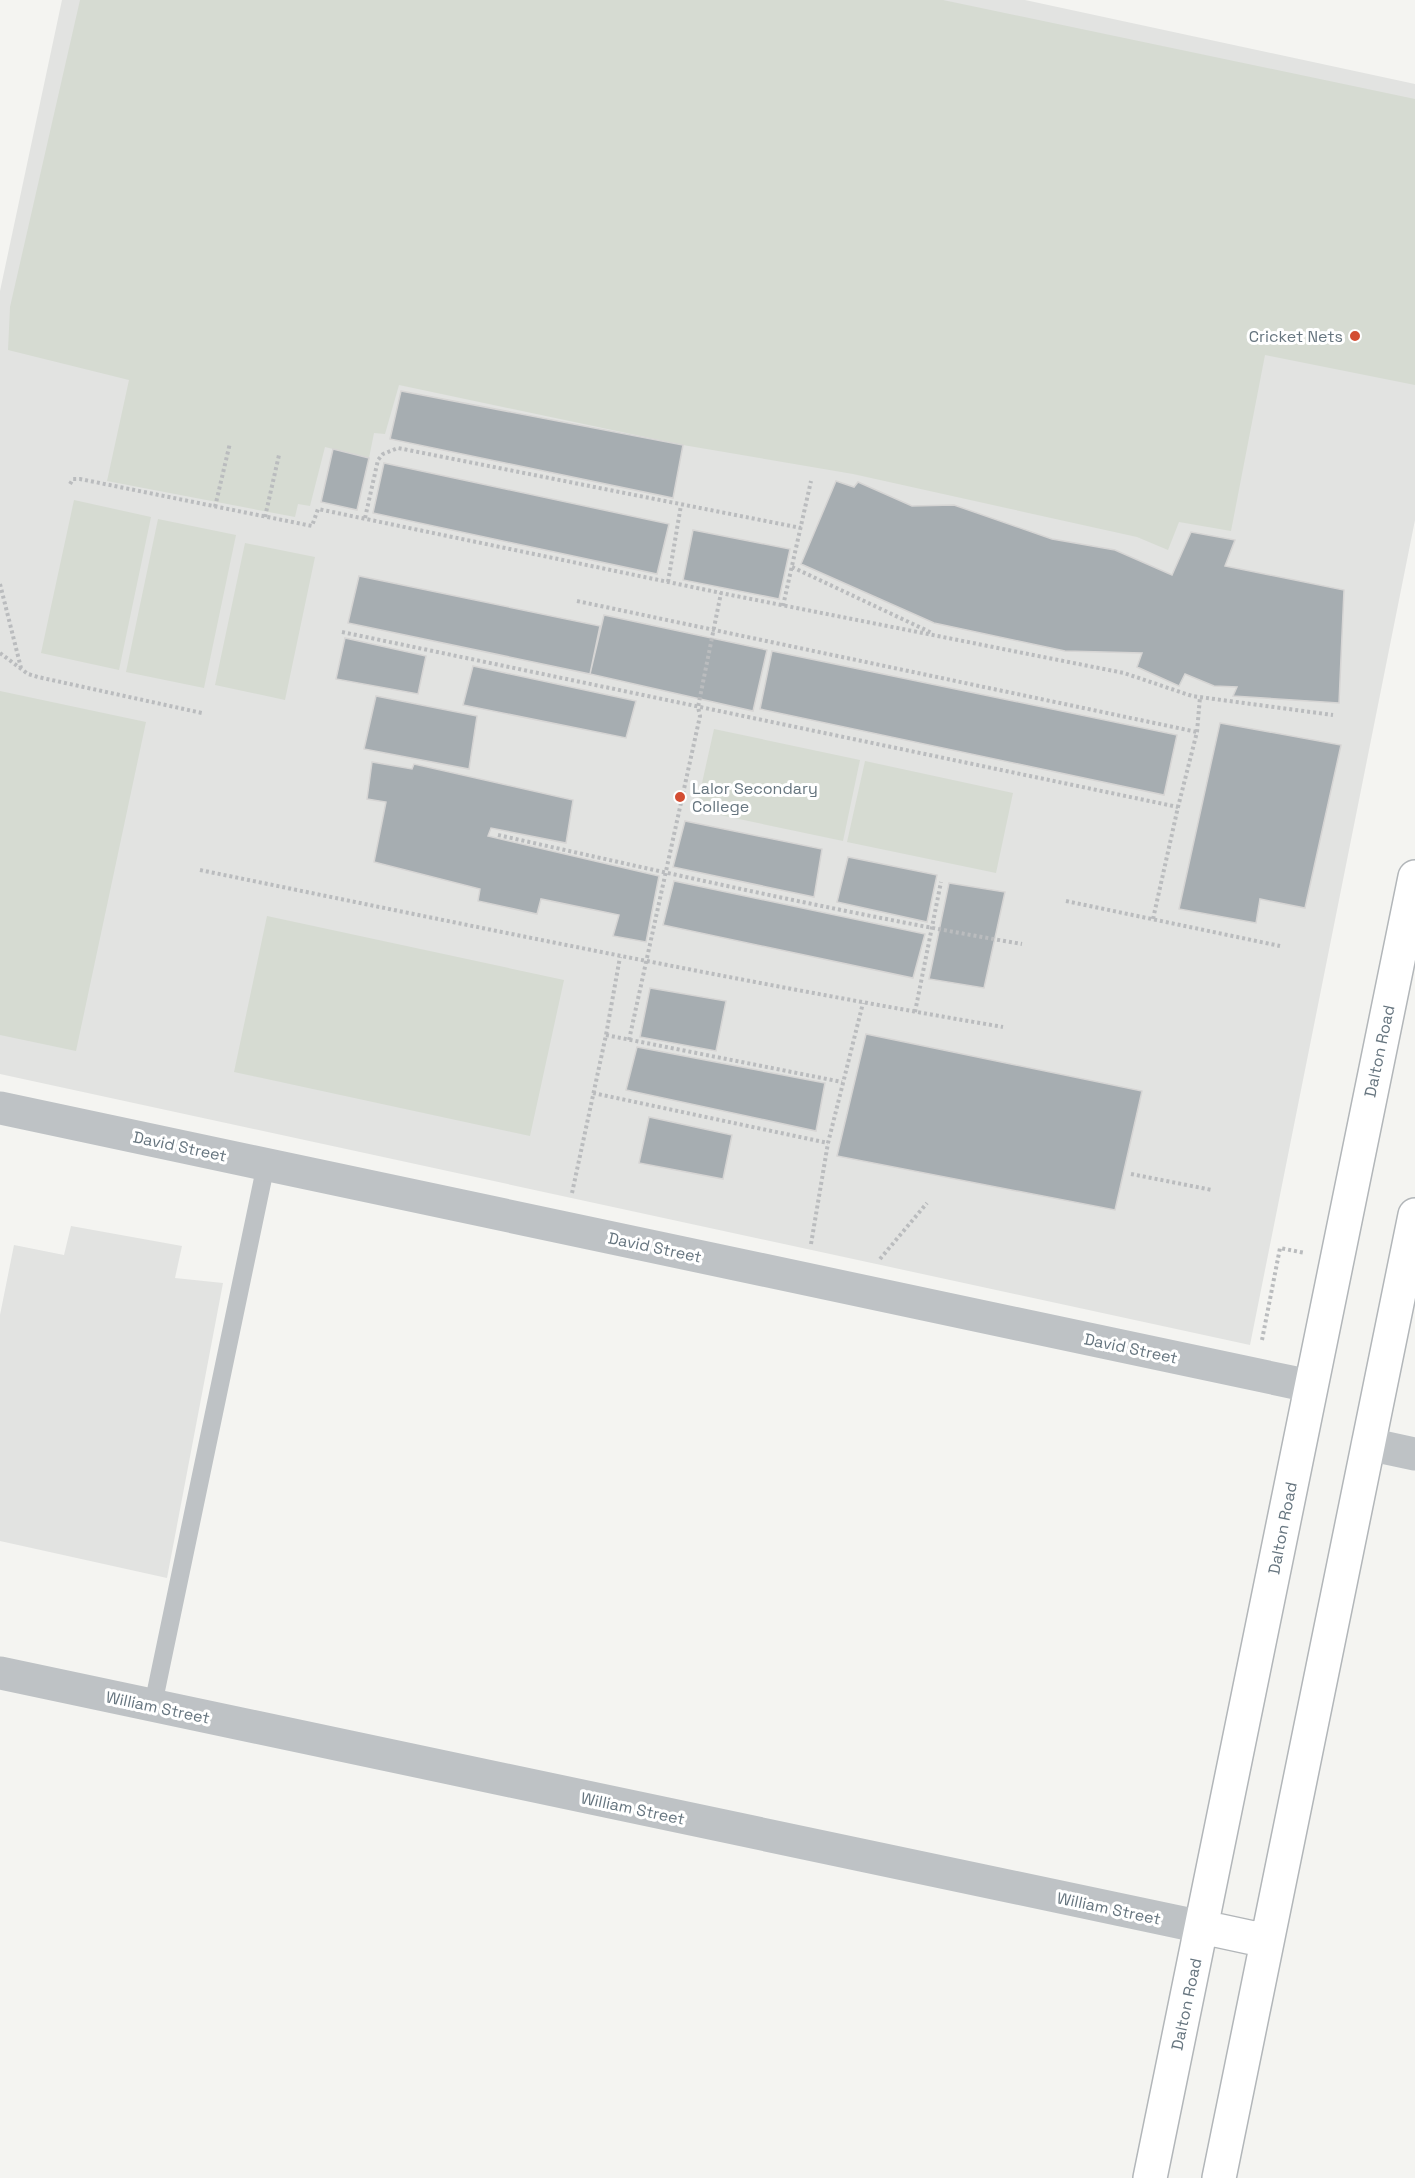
<svg xmlns="http://www.w3.org/2000/svg" width="1415" height="2178" font-family="'Space Grotesk',sans-serif">
	<style>
		.built { fill: #e2e3e1 }
		.green { fill: #d6dbd2 }
		.building { fill: #a6adb1; stroke: #d6d5d4; stroke-width: 1.5 }
		.lines { fill: none; stroke-linecap: round; stroke-linejoin: round }
		.primary-casing { stroke: #b2b6b9; stroke-width: 36 }
		.path { stroke: #babcbe; stroke-width: 4; stroke-dasharray: 3 3; stroke-linecap: butt }
		.service { stroke: #bec2c5; stroke-width: 18 }
		.minor { stroke: #bec2c5; stroke-width: 33 }
		.primary { stroke: #fff; stroke-width: 33 }
		.poi-dot { fill: #d34d32; stroke: #fff; stroke-width: 2 }
		.labels { text-anchor: middle; stroke-width: 6; stroke-linejoin: round; paint-order: stroke }
		.poi-label { font-size: 16px; fill: #66757f; stroke: #fff; text-anchor: end }
		.street-label { font-size: 16px; fill: #66757f; stroke: #fff }
	</style>
	<rect width="100%" height="100%" fill="#f4f4f1"/>
	<!-- built -->
	<path class="built" d="M 62,0 L 1025,0 L 1415,84 L 1415,520 L 1250,1345 L 0,1074 L 0,291 Z
		M 71,1226 L 182,1246 L 175,1278 L 223,1283 L 167,1578 L 0,1541 L 0,1315 L 14,1245 L 64,1255 Z"/>
	<!-- green -->
	<path class="green" d="M 80,0 L 943,0 L 1415,99 L 1415,385 L 1265,355 L 1231,531 L 1179,522 L 1168,550 L 1137,537 L 853,474 L 683,445 L 399,385 L 385,434 L 374,433 L 369,458 L 325,447 L 310,506 L 298,504 L 295,517 L 107,481 L 129,380 L 8,350 L 10,307 Z
		M 74,500 L 151,517 L 119,670 L 41,653 Z
		M 158,519 L 236,535 L 204,688 L 126,672 Z
		M 245,543 L 315,557 L 285,700 L 215,685 Z
		M 0,691 L 146,722 L 76,1051 L 0,1035 Z
		M 714,729 L 860,760 L 843,841 L 696,810 Z
		M 865,761 L 1013,793 L 996,873 L 847,842 Z
		M 267,916 L 564,980 L 530,1136 L 234,1072 Z"/>
	<!-- building -->
	<path class="building" d="M 401,391 L 683,445 L 673,498 L 390,439 Z
		M 333,449 L 369,458 L 357,510 L 321,502 Z
		M 384,463 L 669,524 L 657,574 L 373,513 Z
		M 836,481 L 854,487 L 858,482 L 912,506 L 954,505 L 1052,539 L 1115,550 L 1172,575 L 1191,532 L 1235,540 L 1225,566 L 1344,590 L 1339,703 L 1233,696 L 1237,687 L 1214,686 L 1185,674 L 1179,686 L 1137,667 L 1142,653 L 1065,651 L 934,623 L 801,564 Z
		M 693,530 L 790,549 L 779,599 L 683,580 Z
		M 359,576 L 600,626 L 590,674 L 348,623 Z
		M 604,615 L 767,650 L 753,711 L 590,674 Z
		M 345,638 L 426,656 L 418,694 L 336,679 Z
		M 772,651 L 1177,735 L 1164,795 L 760,709 Z
		M 473,666 L 636,701 L 626,738 L 463,705 Z
		M 376,696 L 477,716 L 469,769 L 364,749 Z
		M 1220,723 L 1341,745 L 1305,908 L 1260,899 L 1256,923 L 1179,909 Z
		M 372,762 L 412,769 L 414,764 L 573,800 L 566,843 L 491,828 L 488,836 L 659,876 L 646,942 L 613,936 L 619,915 L 541,899 L 537,914 L 478,901 L 480,889 L 374,862 L 386,802 L 367,799 Z
		M 685,821 L 822,849 L 814,897 L 673,867 Z
		M 848,857 L 937,875 L 927,922 L 837,902 Z
		M 674,881 L 925,934 L 913,978 L 663,925 Z
		M 949,883 L 1005,892 L 984,988 L 929,979 Z
		M 650,988 L 726,1001 L 716,1051 L 640,1037 Z
		M 866,1034 L 1142,1091 L 1115,1210 L 837,1156 Z
		M 637,1047 L 825,1083 L 816,1131 L 626,1090 Z
		M 649,1117 L 732,1135 L 723,1179 L 639,1163 Z"/>
	<g class="lines">
		<defs>
			<path id="primary" d="M 1202,1927 L 1267,1941
				M 1150,2178 L 1415,877
				M 1219,2178 L 1415,1215"/>
		</defs>
		<!-- primary casing -->
		<use href="#primary" class="primary-casing"/>
		<!-- path -->
		<path class="path" d="M 70,484 L 73,479 L 80,479 L 312,526 L 318,509 L 721,593 L 1124,673 L 1192,696 L 1333,715
			M 215,507 L 230,443
			M 265,517 L 279,455
			M 365,518 L 378,460 L 383,454 L 398,448 L 801,528
			M 792,567 L 932,633
			M 668,582 L 681,505
			M 0,584 L 21,668
			M 577,601 L 1197,732
			M 783,606 L 811,481
			M 342,632 L 1178,807
			M 0,653 L 28,674 L 38,677 L 202,713
			M 498,835 C 672,874 846,914 1022,944
			M 200,870 C 467,925 734,981 1003,1027
			M 1066,901 L 1280,946
			M 1153,919 L 1178,807 L 1197,732 L 1200,697
			M 915,1012 L 941,882
			M 606,1035 L 842,1082
			M 629,1040 L 700,716 L 698,707 L 721,593
			M 593,1093 L 828,1143
			M 1131,1174 L 1212,1190
			M 572,1193 L 606,1035 L 620,957
			M 811,1244 L 828,1143 L 863,1003
			M 880,1259 L 927,1203
			M 1262,1340 L 1280,1248 L 1305,1253"/>
		<!-- service -->
		<path class="service" d="M 153,1705 L 266,1164"/>
		<!-- minor -->
		<path class="minor" d="M 0,1108 L 1310,1386
			M 1368,1444 L 1415,1454
			M 0,1673 L 1202,1927"/>
		<!-- primary -->
		<use href="#primary" class="primary"/>
	</g>
	<!-- markers -->
	<g class="poi-dot">
		<circle cx="1355" cy="336" r="6"/>
		<circle cx="680" cy="797" r="6"/>
	</g>
	<g class="labels">
		<!-- poi labels -->
		<g class="poi-label">
			<text x="1343" y="342">Cricket Nets</text>
			<text x="692" y="794" text-anchor="start">Lalor Secondary<tspan x="692" dy="18">College</tspan></text>
		</g>
		<!-- street labels -->
		<g class="street-label">
			<text transform="translate(1379 1051) rotate(-78)" y="6">Dalton Road</text>
			<text transform="translate(180 1146) rotate(12)" y="6">David Street</text>
			<text transform="translate(655 1247) rotate(12)" y="6">David Street</text>
			<text transform="translate(1131 1348) rotate(12)" y="6">David Street</text>
			<text transform="translate(1282 1528) rotate(-79)" y="6">Dalton Road</text>
			<text transform="translate(158 1707) rotate(12)" y="6">William Street</text>
			<text transform="translate(633 1808) rotate(12)" y="6">William Street</text>
			<text transform="translate(1109 1908) rotate(12)" y="6">William Street</text>
			<text transform="translate(1186 2004) rotate(-78)" y="6">Dalton Road</text>
		</g>
	</g>
</svg>
